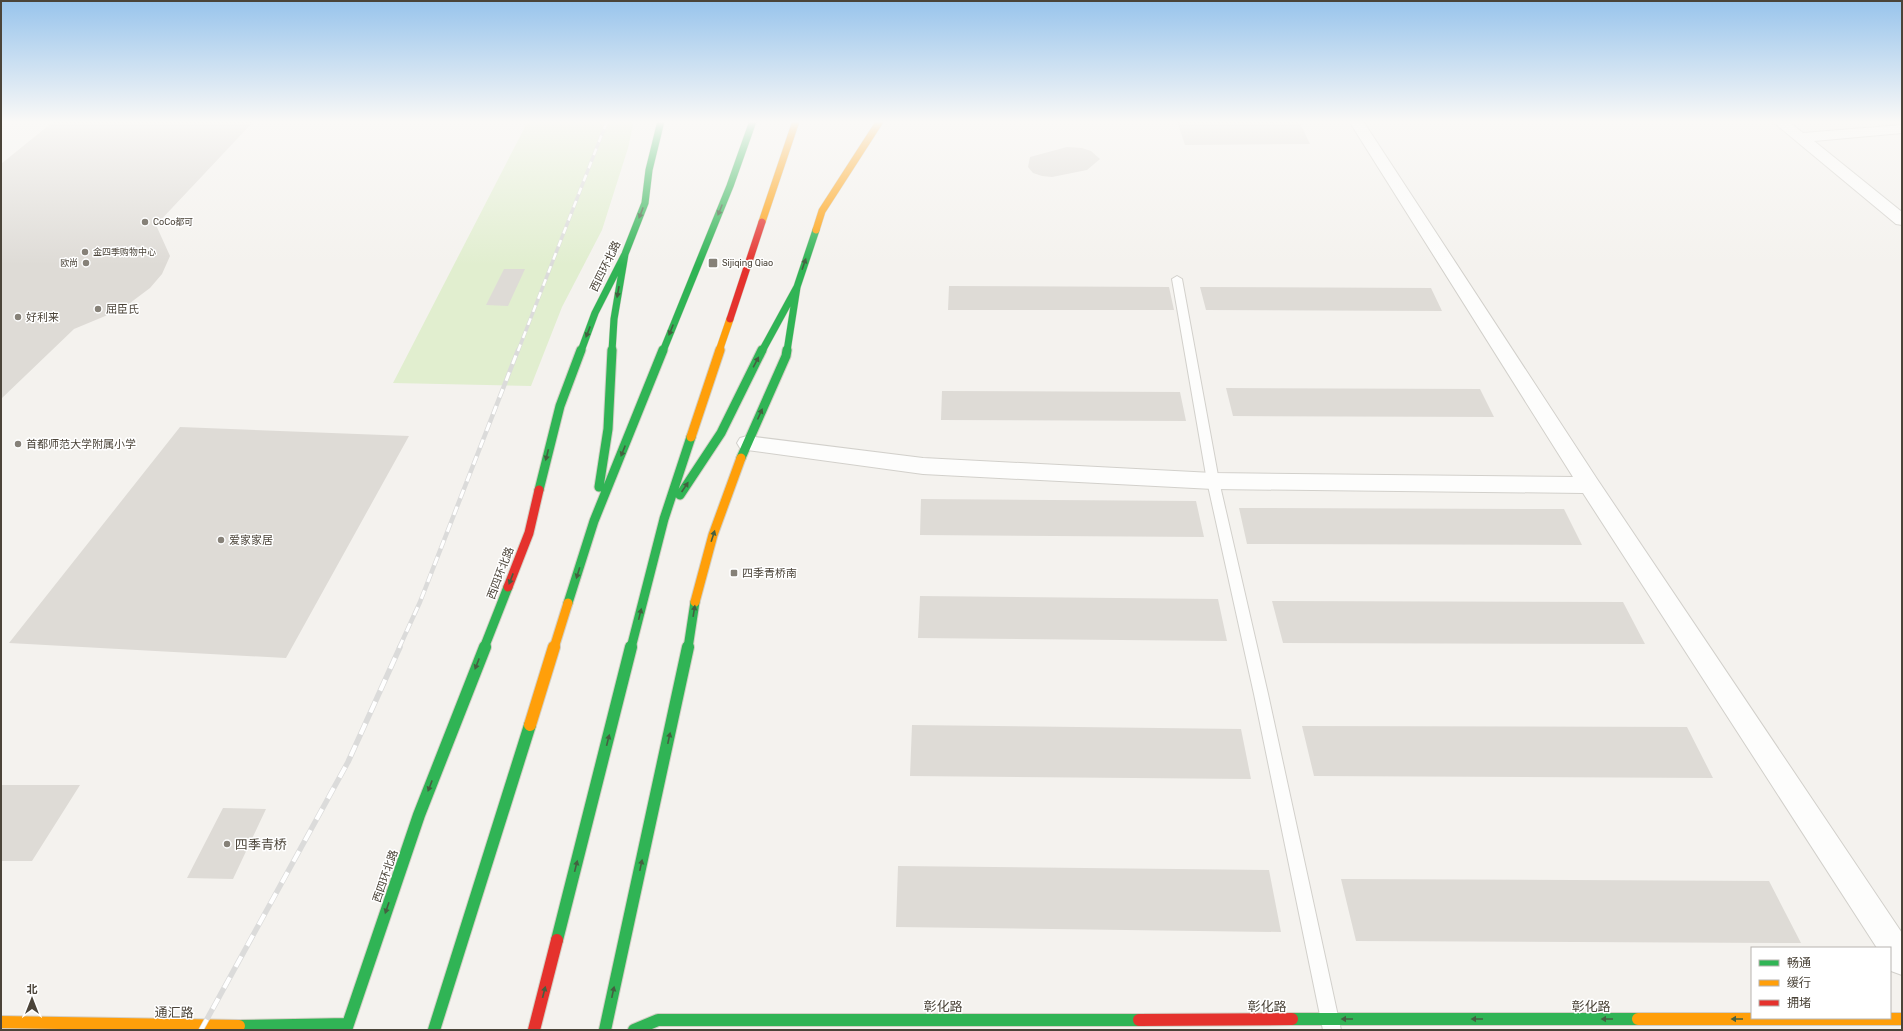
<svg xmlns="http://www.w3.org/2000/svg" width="1903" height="1031" font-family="Rubik,'Noto Sans SC',sans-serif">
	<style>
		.green { fill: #e1eecf }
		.building { fill: #dedbd6 }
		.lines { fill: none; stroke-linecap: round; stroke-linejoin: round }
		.lane-casing { stroke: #d2d0cb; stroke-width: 2 }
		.street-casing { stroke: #d2d0cb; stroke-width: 2 }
		.fast-far2-casing { stroke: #d3cfc5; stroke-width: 8 }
		.fast-far1-casing { stroke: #d3cfc5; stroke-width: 11 }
		.fast-casing { stroke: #d3cfc5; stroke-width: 14 }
		.slow-far2-casing { stroke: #d3cfc5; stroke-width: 8 }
		.slow-far1-casing { stroke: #d3cfc5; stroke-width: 11 }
		.slow-casing { stroke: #d3cfc5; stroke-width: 14 }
		.jam-far2-casing { stroke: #d3cfc5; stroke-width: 8 }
		.jam-far1-casing { stroke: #d3cfc5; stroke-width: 11 }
		.jam-casing { stroke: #d3cfc5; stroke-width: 14 }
		.lane { fill: #fdfdfc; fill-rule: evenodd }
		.street { fill: #fdfdfc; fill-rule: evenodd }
		.fast-far2 { stroke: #30b455; stroke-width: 7 }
		.fast-far1 { stroke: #30b455; stroke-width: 9 }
		.fast { stroke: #30b455; stroke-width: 12 }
		.slow-far2 { stroke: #ff9f0a; stroke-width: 7 }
		.slow-far1 { stroke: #ff9f0a; stroke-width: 9 }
		.slow { stroke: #ff9f0a; stroke-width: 12 }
		.jam-far2 { stroke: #e5322d; stroke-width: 7 }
		.jam-far1 { stroke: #e5322d; stroke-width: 9 }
		.jam { stroke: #e5322d; stroke-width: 12 }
		.rail-far2-casing { stroke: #dbdbda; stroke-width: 3.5 }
		.rail-far1-casing { stroke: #dbdbda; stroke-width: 4.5 }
		.rail-casing { stroke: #dbdbda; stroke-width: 5.5 }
		.rail-far2 { stroke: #fff; stroke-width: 2.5; stroke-dasharray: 7; stroke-linecap: butt }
		.rail-far1 { stroke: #fff; stroke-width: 3; stroke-dasharray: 9; stroke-linecap: butt }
		.rail { stroke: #fff; stroke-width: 4; stroke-dasharray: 12; stroke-linecap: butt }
		.oneway { fill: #446040 }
		.poi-dot { fill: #868178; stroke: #fff; stroke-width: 1.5 }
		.labels { text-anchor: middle; stroke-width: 3; stroke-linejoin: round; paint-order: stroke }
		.far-poi-label { font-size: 9px; fill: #4b4439; stroke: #fff; text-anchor: start }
		.street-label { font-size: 11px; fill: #4b4439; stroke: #fff }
		.poi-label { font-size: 11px; fill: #4b4439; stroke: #fff; text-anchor: start }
		.near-poi-label { font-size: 13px; fill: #4b4439; stroke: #fff; text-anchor: start }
		.near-street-label { font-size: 13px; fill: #4b4439; stroke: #fff }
	</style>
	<rect width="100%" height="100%" fill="#f4f2ee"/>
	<!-- green -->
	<path class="green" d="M 528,121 L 634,121 L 628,148 L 602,230 L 562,307 L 531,386 L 393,383 Z"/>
	<!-- building -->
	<path class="building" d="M 54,121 L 254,121 L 156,225 L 170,256 L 162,274 L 150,288 L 122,309 L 74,329 L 1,399 L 1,164 Z
		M 1177,121 L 1299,121 L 1310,144 L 1185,145 Z
		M 1067,147 L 1082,148 L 1091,151 L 1100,159 L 1087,170 L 1052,177 L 1042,176 L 1033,173 L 1028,167 L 1030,157 Z
		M 504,269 L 525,269 L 508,306 L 486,305 Z
		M 949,286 L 1169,287 L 1174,310 L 948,310 Z
		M 1200,287 L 1431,288 L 1442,311 L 1206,310 Z
		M 1226,388 L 1480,389 L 1494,417 L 1233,416 Z
		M 942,391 L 1180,392 L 1186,421 L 941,420 Z
		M 180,427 L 409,436 L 286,658 L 9,643 Z
		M 921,499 L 1196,501 L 1204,537 L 920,535 Z
		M 1239,508 L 1564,509 L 1582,545 L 1247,544 Z
		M 920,596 L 1218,599 L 1227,641 L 918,638 Z
		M 1272,601 L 1623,602 L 1645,644 L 1283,643 Z
		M 912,725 L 1241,729 L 1251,779 L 910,776 Z
		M 1302,726 L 1687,727 L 1713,778 L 1314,776 Z
		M 1,785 L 80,785 L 32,861 L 1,861 Z
		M 223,808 L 266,809 L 233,879 L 187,878 Z
		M 898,866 L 1269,870 L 1281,932 L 896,927 Z
		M 1341,879 L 1769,881 L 1801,943 L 1356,941 Z"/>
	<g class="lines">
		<defs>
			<path id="lane" d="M 1177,276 L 1182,279 L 1219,481 L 1268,694 L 1341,1030 L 1323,1030 L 1254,694 L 1207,481 L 1172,279 Z"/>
			<path id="street" d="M 1349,121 L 1363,121 L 1597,479 L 1902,933 L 1902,975 L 1891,971 L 1890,948 L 1877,948 L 1583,493 L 1213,489 L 923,474 L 747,450 L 740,448 L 737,443 L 740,438 L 747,436 L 923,458 L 1213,473 L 1573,477 Z
				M 1772,121 L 1788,121 L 1803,133 L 1902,125 L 1902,133 L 1814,141 L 1902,212 L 1902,225 L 1896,224 Z"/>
			<path id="fast-far2" d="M 581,351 L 595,313 L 625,254 L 645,203 L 649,170 L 661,121
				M 612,351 L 614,319 L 625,254
				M 663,351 L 730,186 L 753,121
				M 762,351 L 797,287
				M 787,351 L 797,287 L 816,230"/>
			<path id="fast-far1" d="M 741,458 L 786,356 L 787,350
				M 599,487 L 608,429 L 612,350
				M 539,490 L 560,406 L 581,350
				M 680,495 L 721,433 L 762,350
				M 568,603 L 594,521 L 663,350
				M 484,648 L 508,587
				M 631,648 L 664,519 L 691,437
				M 688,648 L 695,602"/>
			<path id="fast" d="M 557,940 L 631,647
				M 1292,1019 L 1638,1019
				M 239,1026 L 348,1024
				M 346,1030 L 419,815 L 485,647
				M 434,1030 L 530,725
				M 605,1030 L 688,647
				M 634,1030 L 658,1020 L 1139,1020"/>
			<path id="slow-far2" d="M 762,222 L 796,121
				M 816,230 L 822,211 L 880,121
				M 719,351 L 730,319"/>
			<path id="slow-far1" d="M 691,437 L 720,350
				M 695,602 L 713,535 L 741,458
				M 554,648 L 568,603"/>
			<path id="slow" d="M 530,725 L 554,647
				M 1638,1019 L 1902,1019
				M 1,1022 L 239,1026"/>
			<path id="jam-far2" d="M 730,319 L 762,222"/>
			<path id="jam-far1" d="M 508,587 L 529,533 L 539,490"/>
			<path id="jam" d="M 1139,1020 L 1292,1019
				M 534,1030 L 557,940"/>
		</defs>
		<!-- lane casing -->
		<use href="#lane" class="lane-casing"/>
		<!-- street casing -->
		<use href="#street" class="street-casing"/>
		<!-- fast-far2 casing -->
		<use href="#fast-far2" class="fast-far2-casing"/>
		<!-- fast-far1 casing -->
		<use href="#fast-far1" class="fast-far1-casing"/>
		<!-- fast casing -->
		<use href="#fast" class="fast-casing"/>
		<!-- slow-far2 casing -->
		<use href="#slow-far2" class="slow-far2-casing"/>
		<!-- slow-far1 casing -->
		<use href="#slow-far1" class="slow-far1-casing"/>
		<!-- slow casing -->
		<use href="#slow" class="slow-casing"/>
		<!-- jam-far2 casing -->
		<use href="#jam-far2" class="jam-far2-casing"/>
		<!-- jam-far1 casing -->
		<use href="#jam-far1" class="jam-far1-casing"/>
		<!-- jam casing -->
		<use href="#jam" class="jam-casing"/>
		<!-- lane -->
		<use href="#lane" class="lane"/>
		<!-- street -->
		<use href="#street" class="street"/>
		<!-- fast-far2 -->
		<use href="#fast-far2" class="fast-far2"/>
		<!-- fast-far1 -->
		<use href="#fast-far1" class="fast-far1"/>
		<!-- fast -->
		<use href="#fast" class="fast"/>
		<!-- slow-far2 -->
		<use href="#slow-far2" class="slow-far2"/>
		<!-- slow-far1 -->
		<use href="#slow-far1" class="slow-far1"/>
		<!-- slow -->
		<use href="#slow" class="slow"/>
		<!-- jam-far2 -->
		<use href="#jam-far2" class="jam-far2"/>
		<!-- jam-far1 -->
		<use href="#jam-far1" class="jam-far1"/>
		<!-- jam -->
		<use href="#jam" class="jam"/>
		<defs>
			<path id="rail-far2" d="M 518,351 L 607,121"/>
			<path id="rail-far1" d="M 399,648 L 420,602 L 518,350"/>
			<path id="rail" d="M 201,1030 L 348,762 L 400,647"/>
		</defs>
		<!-- rail-far2 casing -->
		<use href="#rail-far2" class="rail-far2-casing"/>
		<!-- rail-far1 casing -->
		<use href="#rail-far1" class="rail-far1-casing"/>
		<!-- rail casing -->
		<use href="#rail" class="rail-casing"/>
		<!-- rail-far2 -->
		<use href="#rail-far2" class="rail-far2"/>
		<!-- rail-far1 -->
		<use href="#rail-far1" class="rail-far1"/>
		<!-- rail -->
		<use href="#rail" class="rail"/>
	</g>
	<!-- one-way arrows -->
	<defs><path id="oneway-solid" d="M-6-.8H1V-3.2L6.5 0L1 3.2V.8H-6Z"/></defs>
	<g class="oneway">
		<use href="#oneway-solid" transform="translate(720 210) rotate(112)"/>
		<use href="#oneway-solid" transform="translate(641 213) rotate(111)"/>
		<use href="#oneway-solid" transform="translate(804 264) rotate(-71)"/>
		<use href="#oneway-solid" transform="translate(618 292) rotate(100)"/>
		<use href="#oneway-solid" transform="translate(671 330) rotate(112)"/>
		<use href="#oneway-solid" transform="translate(588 332) rotate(111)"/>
		<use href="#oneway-solid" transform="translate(756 362) rotate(-62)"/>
		<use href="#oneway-solid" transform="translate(760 414) rotate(-66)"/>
		<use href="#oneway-solid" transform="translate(623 451) rotate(112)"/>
		<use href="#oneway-solid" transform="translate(547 455) rotate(104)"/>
		<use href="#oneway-solid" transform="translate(685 487) rotate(-56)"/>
		<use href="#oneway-solid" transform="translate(713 536) rotate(-72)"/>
		<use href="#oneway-solid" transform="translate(578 573) rotate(107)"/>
		<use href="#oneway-solid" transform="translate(511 579) rotate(111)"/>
		<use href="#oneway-solid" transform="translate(694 611) rotate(-81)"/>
		<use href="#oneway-solid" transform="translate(640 614) rotate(-76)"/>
		<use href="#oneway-solid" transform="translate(477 664) rotate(111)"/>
		<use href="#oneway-solid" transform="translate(669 738) rotate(-78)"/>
		<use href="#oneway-solid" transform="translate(608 740) rotate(-76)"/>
		<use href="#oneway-solid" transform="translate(430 786) rotate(111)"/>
		<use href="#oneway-solid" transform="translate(641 865) rotate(-78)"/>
		<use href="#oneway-solid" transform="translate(576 866) rotate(-76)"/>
		<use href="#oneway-solid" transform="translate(387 908) rotate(109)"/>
		<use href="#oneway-solid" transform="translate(544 992) rotate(-76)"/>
		<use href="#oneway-solid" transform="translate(613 992) rotate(-78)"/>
		<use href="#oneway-solid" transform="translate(1347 1019) rotate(180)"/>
		<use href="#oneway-solid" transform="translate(1477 1019) rotate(180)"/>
		<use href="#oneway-solid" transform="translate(1607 1019) rotate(180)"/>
		<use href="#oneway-solid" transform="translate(1737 1019) rotate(180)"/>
	</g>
	<!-- sky -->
	<linearGradient id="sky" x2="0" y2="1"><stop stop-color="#98c4ec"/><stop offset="0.46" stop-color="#faf9f7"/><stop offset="1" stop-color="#faf9f7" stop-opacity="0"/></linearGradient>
	<rect width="1903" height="265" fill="url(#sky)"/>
	<!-- markers -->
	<g class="poi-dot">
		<circle cx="145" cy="222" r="4"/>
		<circle cx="85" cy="252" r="4"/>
		<circle cx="86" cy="263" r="4"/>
		<rect x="708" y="258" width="10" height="10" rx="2"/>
		<circle cx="98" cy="309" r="4"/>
		<circle cx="18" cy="317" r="4"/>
		<circle cx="18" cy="444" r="4"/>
		<circle cx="221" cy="540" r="4"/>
		<rect x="730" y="569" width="8" height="8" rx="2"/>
		<circle cx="227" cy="844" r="4"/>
	</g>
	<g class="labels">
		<!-- far-poi labels -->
		<g class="far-poi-label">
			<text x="153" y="225">CoCo都可</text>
			<text x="93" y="255">金四季购物中心</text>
			<text x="78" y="266" text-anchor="end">欧尚</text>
			<text x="722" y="266">Sijiqing Qiao</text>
		</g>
		<!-- street labels -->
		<g class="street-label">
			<text transform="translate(605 266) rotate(-64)" y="4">西四环北路</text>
			<text transform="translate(500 573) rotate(-69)" y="4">西四环北路</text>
			<text transform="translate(385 876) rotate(-71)" y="4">西四环北路</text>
		</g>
		<!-- poi labels -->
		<g class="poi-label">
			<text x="106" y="313">屈臣氏</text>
			<text x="26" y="321">好利来</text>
			<text x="26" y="448">首都师范大学附属小学</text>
			<text x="229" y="544">爱家家居</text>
			<text x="742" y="577">四季青桥南</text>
		</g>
		<!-- near-poi labels -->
		<g class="near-poi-label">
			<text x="235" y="849">四季青桥</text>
		</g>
		<!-- near-street labels -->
		<g class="near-street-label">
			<text x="943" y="1011">彰化路</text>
			<text x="1267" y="1011">彰化路</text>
			<text x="1591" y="1011">彰化路</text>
			<text transform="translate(174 1012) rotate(1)" y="5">通汇路</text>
		</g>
	</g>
	<!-- border -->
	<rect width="1903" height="1031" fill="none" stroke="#4b4439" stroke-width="4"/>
	<!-- legend -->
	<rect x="1751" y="947" width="140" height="72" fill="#ffffff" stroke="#b7b4b0"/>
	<rect x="1759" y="960" width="20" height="6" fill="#30b455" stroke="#b7b4b0"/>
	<text x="1787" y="967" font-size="12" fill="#4b4439">畅通</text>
	<rect x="1759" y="980" width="20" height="6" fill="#ff9f0a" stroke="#b7b4b0"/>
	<text x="1787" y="987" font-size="12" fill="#4b4439">缓行</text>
	<rect x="1759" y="1000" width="20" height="6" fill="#e5322d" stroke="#b7b4b0"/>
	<text x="1787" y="1007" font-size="12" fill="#4b4439">拥堵</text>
	<!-- north arrow -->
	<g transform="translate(32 999)" stroke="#ffffff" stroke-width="3" paint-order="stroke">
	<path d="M0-3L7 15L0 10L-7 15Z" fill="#4b4439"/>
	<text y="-6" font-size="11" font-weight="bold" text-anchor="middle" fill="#4b4439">北</text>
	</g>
</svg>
